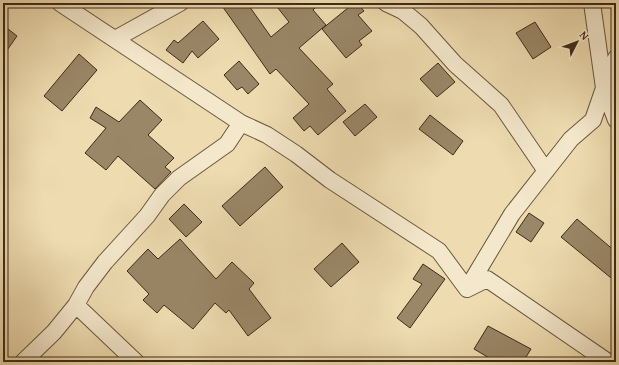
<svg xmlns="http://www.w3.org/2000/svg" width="619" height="365" font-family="'Gentium Book Plus',serif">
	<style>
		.building { fill: #9a8767; stroke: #3e2b18 }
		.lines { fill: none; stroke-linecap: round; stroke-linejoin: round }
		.street-casing { stroke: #6a573e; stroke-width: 18 }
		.street { stroke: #f4e8cc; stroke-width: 16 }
	</style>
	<rect width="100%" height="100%" fill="#eedcb0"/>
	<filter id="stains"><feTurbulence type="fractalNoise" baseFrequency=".005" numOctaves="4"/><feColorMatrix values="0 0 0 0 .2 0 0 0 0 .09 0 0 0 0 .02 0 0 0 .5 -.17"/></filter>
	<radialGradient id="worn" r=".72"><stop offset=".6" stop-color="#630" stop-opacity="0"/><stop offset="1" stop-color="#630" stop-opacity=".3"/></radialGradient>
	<!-- building -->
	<path class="building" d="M 220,3 L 247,3 L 271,37 L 289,22 L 274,3 L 320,3 L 313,10 L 326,25 L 299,48 L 333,84 L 327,89 L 346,111 L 318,135 L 310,126 L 304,131 L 293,118 L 309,104 L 276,69 L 270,74 Z
		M 354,3 L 357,3 L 364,11 L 358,15 L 372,31 L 359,41 L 362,45 L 346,58 L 322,29 Z
		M 203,21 L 219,39 L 198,58 L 192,51 L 183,63 L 166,50 L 174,40 L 178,43 Z
		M 535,22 L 551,47 L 533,59 L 516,33 Z
		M 3,25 L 17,36 L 3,56 Z
		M 79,54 L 97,70 L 62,111 L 44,96 Z
		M 239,61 L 259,84 L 248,94 L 242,87 L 237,90 L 224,75 Z
		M 438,63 L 455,82 L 437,97 L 420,79 Z
		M 140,100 L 162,120 L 148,135 L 174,158 L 165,167 L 171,172 L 155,189 L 118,156 L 106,170 L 85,153 L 106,128 L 90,118 L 96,107 L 119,122 Z
		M 365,104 L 377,117 L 355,136 L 343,122 Z
		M 430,115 L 463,141 L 453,155 L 419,129 Z
		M 265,167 L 283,187 L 240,226 L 222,206 Z
		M 184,204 L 202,222 L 186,237 L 169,219 Z
		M 529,213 L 544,223 L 531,242 L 516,232 Z
		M 577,219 L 616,252 L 616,282 L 561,237 Z
		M 180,239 L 216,279 L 232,262 L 254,283 L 249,289 L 271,318 L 248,336 L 229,310 L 226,313 L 215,303 L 193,329 L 164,305 L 157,313 L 143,300 L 149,294 L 127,271 L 148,249 L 158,259 Z
		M 342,243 L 359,262 L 331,287 L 314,269 Z
		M 423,264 L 445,279 L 410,328 L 397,318 L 422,284 L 413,279 Z
		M 488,326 L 531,349 L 523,362 L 496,362 L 474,349 Z"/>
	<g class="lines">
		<defs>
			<path id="street" d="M 60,3 L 241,123 L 267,135 L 296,154 L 330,180 L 439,251 L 467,289 L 487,279 L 608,362
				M 386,3 L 403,11 L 421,26 L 455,64 L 501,105 L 546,171
				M 592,3 L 604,88
				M 115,39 L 180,3
				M 604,88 L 616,58
				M 467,289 L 512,214 L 571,139 L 593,120 L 604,88 L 616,120
				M 76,305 L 136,362
				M 23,362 L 54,332 L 76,305 L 86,287 L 105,262 L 147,216 L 162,195 L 179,178 L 227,144 L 241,123"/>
		</defs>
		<!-- street casing -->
		<use href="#street" class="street-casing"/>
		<!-- street -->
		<use href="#street" class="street"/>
	</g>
	<!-- margin -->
	<rect width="619" height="365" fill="none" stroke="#eedcb0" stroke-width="16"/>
	<rect x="4" y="4" width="611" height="357" fill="none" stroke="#3e2b18" stroke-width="2"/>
	<rect x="8" y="8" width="603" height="349" fill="none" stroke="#3e2b18"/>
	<!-- north arrow -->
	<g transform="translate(577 42) rotate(48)" stroke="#f4e8cc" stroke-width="3" paint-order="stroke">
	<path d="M0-3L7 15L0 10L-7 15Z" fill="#3e2b18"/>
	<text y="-6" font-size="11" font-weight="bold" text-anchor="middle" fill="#3e2b18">N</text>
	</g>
	<rect width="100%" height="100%" filter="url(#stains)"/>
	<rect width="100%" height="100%" fill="url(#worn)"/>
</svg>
